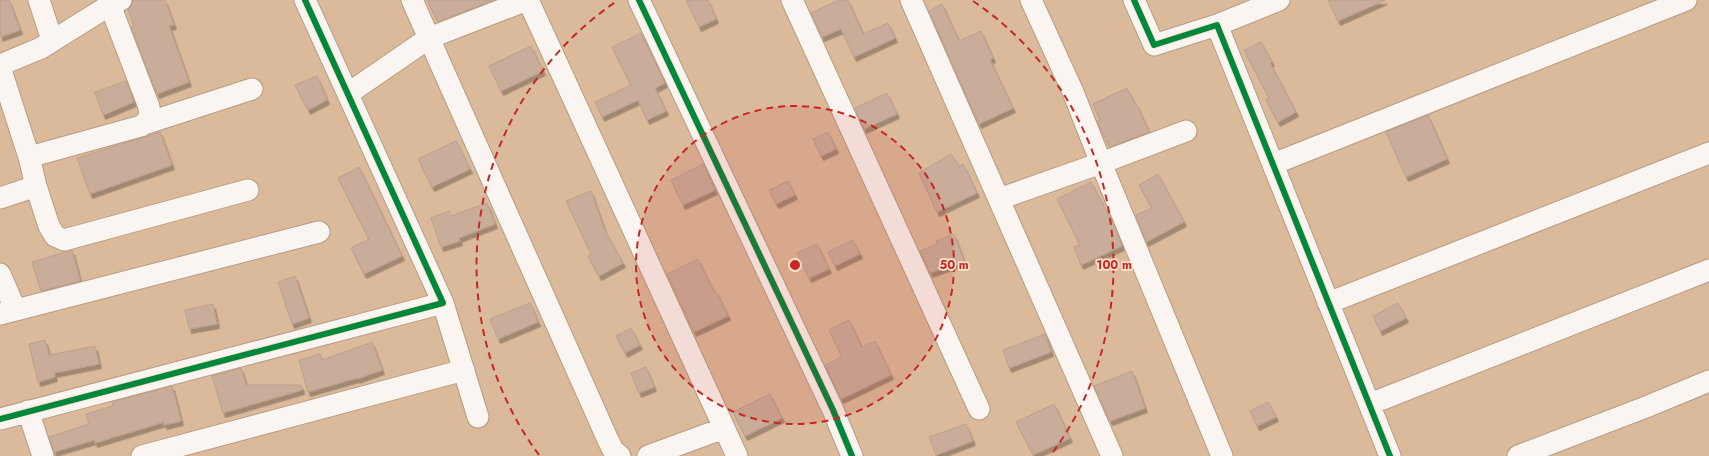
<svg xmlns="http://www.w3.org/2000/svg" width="1709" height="456" font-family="Jost,sans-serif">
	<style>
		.building { fill: #c9ad9a; stroke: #bca08c; filter: url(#shadow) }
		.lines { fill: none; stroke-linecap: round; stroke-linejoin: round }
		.minor-casing { stroke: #b69c83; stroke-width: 23 }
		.minor { stroke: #faf5f0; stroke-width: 21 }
		.cycleway-casing { stroke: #fce2cc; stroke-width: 8 }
		.cycleway { stroke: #00873e; stroke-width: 6 }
		.ring { fill: none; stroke: #c62825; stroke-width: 2; stroke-dasharray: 7 5 }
		.centre { fill: #c62825; stroke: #fce2cc; stroke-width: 2 }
		.ring-label { font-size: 12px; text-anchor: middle; font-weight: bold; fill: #c62825; stroke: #fce2cc; stroke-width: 3.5; stroke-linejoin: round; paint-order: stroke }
	</style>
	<defs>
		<filter id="shadow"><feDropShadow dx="2.5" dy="4.5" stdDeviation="0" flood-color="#0004"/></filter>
	</defs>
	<rect width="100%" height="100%" fill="#dbba9b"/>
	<!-- building -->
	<path class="building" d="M 0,0 L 9,0 L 20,30 L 0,37 Z
		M 133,0 L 165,0 L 174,25 L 169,26 L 189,82 L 157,94 L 131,27 L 134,26 L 128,9 L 131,7 Z
		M 427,0 L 493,0 L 438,22 Z
		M 686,0 L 708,0 L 716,19 L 699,27 Z
		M 839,0 L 848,0 L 863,34 L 888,23 L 895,38 L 854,57 L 841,29 L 822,37 L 811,13 Z
		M 1328,0 L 1385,0 L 1338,21 Z
		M 942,4 L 959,41 L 981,31 L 993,58 L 990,60 L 1013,108 L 979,124 L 929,11 Z
		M 641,33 L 665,83 L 655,88 L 666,111 L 647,120 L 638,100 L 602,117 L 595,102 L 631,85 L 612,47 Z
		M 1261,42 L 1272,62 L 1270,63 L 1296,112 L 1278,122 L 1266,100 L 1269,98 L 1244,50 Z
		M 531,46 L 543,71 L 501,91 L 489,66 Z
		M 317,76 L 327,100 L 308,110 L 295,85 Z
		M 126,81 L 134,102 L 103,115 L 95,92 Z
		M 1127,88 L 1135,104 L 1136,103 L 1149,132 L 1110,147 L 1101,130 L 1097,121 L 1100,120 L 1093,104 Z
		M 887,93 L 897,114 L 864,129 L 855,108 Z
		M 1428,115 L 1447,159 L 1406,177 L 1386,132 Z
		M 160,132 L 172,165 L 90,194 L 77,158 Z
		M 828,132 L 836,149 L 821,156 L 813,139 Z
		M 456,141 L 470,169 L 432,187 L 418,159 Z
		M 951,154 L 959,166 L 963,164 L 977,193 L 937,212 L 919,173 Z
		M 703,164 L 715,190 L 683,205 L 671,180 Z
		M 359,167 L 402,256 L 364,274 L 351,248 L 369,239 L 338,178 Z
		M 1158,174 L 1184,222 L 1146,242 L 1136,215 L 1152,208 L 1139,185 Z
		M 788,181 L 795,195 L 776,204 L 769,190 Z
		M 1091,182 L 1114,225 L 1122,246 L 1081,265 L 1074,247 L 1080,245 L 1057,199 Z
		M 591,191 L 604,229 L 623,263 L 599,276 L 588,256 L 591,254 L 566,201 Z
		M 487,203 L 495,224 L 459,238 L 460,241 L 441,247 L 431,218 L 449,211 L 451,216 Z
		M 954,234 L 964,261 L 930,273 L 920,251 L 937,244 L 936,241 Z
		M 853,240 L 860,254 L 835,266 L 828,252 Z
		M 817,244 L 829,269 L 809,278 L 797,253 Z
		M 72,250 L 80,281 L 41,291 L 32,262 Z
		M 698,259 L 714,292 L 716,291 L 728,316 L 694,332 L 667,274 Z
		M 295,276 L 309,318 L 292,324 L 278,282 Z
		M 530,303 L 538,322 L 498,339 L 490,319 Z
		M 1398,303 L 1406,318 L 1380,331 L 1373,316 Z
		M 213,304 L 217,324 L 189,329 L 185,310 Z
		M 849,320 L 862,347 L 875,341 L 891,375 L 841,399 L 825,365 L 842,357 L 829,330 Z
		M 631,328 L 640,345 L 625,353 L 616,336 Z
		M 1045,334 L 1051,352 L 1009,368 L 1003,350 Z
		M 45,340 L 49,355 L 95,346 L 99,364 L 54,373 L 55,377 L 38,382 L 29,344 Z
		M 372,342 L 382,370 L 357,379 L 357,378 L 308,392 L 299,360 L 320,354 L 322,360 Z
		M 646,367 L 654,387 L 639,393 L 631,373 Z
		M 241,368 L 246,385 L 301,385 L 302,390 L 223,413 L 212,376 Z
		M 1132,371 L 1145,408 L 1110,421 L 1094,386 Z
		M 172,386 L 181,421 L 164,425 L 164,422 L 95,443 L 94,440 L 54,452 L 49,437 L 89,424 L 86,414 L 113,406 L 112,402 Z
		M 770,394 L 782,418 L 745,436 L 733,412 Z
		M 1268,402 L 1276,417 L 1257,426 L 1250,411 Z
		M 1054,404 L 1070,438 L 1033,455 L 1016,422 Z
		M 966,424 L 973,441 L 936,455 L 929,437 Z"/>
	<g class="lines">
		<defs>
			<path id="minor" d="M 39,0 L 52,40
				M 412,0 L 608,440 L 613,450 L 620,456
				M 528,0 L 737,456
				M 639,0 L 833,410 L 852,456
				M 792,0 L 979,409
				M 911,0 L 1112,456
				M 1031,0 L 1073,92 L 1101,163 L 1222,456
				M 1134,0 L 1154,45 L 1217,25 L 1390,456
				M 1217,25 L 1279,0
				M 0,65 L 41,48 L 110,5 L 121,0
				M 0,67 L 29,157 L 36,186 L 0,198
				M 349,93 L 429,38 L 527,0
				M 144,124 L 252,89
				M 29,157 L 141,126 C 149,121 150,116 149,107 L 110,5
				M 1273,164 L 1686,0
				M 36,186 L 49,226 L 55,236 L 64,240 L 248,190
				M 999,199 L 1101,163 L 1186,131
				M 0,274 L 15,309
				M 443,303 L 478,417
				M 1328,303 L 1709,153
				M 0,314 L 319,232
				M 1370,404 L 1709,270
				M 28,411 L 43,456
				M 0,419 L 443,303 L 305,0
				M 142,456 L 464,370
				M 648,456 L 724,428
				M 1518,456 L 1646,407 L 1709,381"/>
		</defs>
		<!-- minor casing -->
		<use href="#minor" class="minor-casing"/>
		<!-- minor -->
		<use href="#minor" class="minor"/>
		<defs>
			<path id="cycleway" d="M 639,0 L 833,410 L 852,456
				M 1134,0 L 1154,45 L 1217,25 L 1390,456
				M 0,419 L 443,303 L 305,0"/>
		</defs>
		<!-- cycleway casing -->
		<use href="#cycleway" class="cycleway-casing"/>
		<!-- cycleway -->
		<use href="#cycleway" class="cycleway"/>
	</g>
	<!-- distance rings -->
	<circle cx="795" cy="265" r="159" fill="#c62825" fill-opacity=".12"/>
	<g class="ring">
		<circle cx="795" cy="265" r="159"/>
		<path d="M539 455A319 319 0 0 1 617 1M973 1A319 319 0 0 1 1051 455"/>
	</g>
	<circle cx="795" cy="265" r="6" class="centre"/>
	<g class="ring-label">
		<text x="954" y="269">50 m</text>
		<text x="1114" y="269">100 m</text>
	</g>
</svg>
